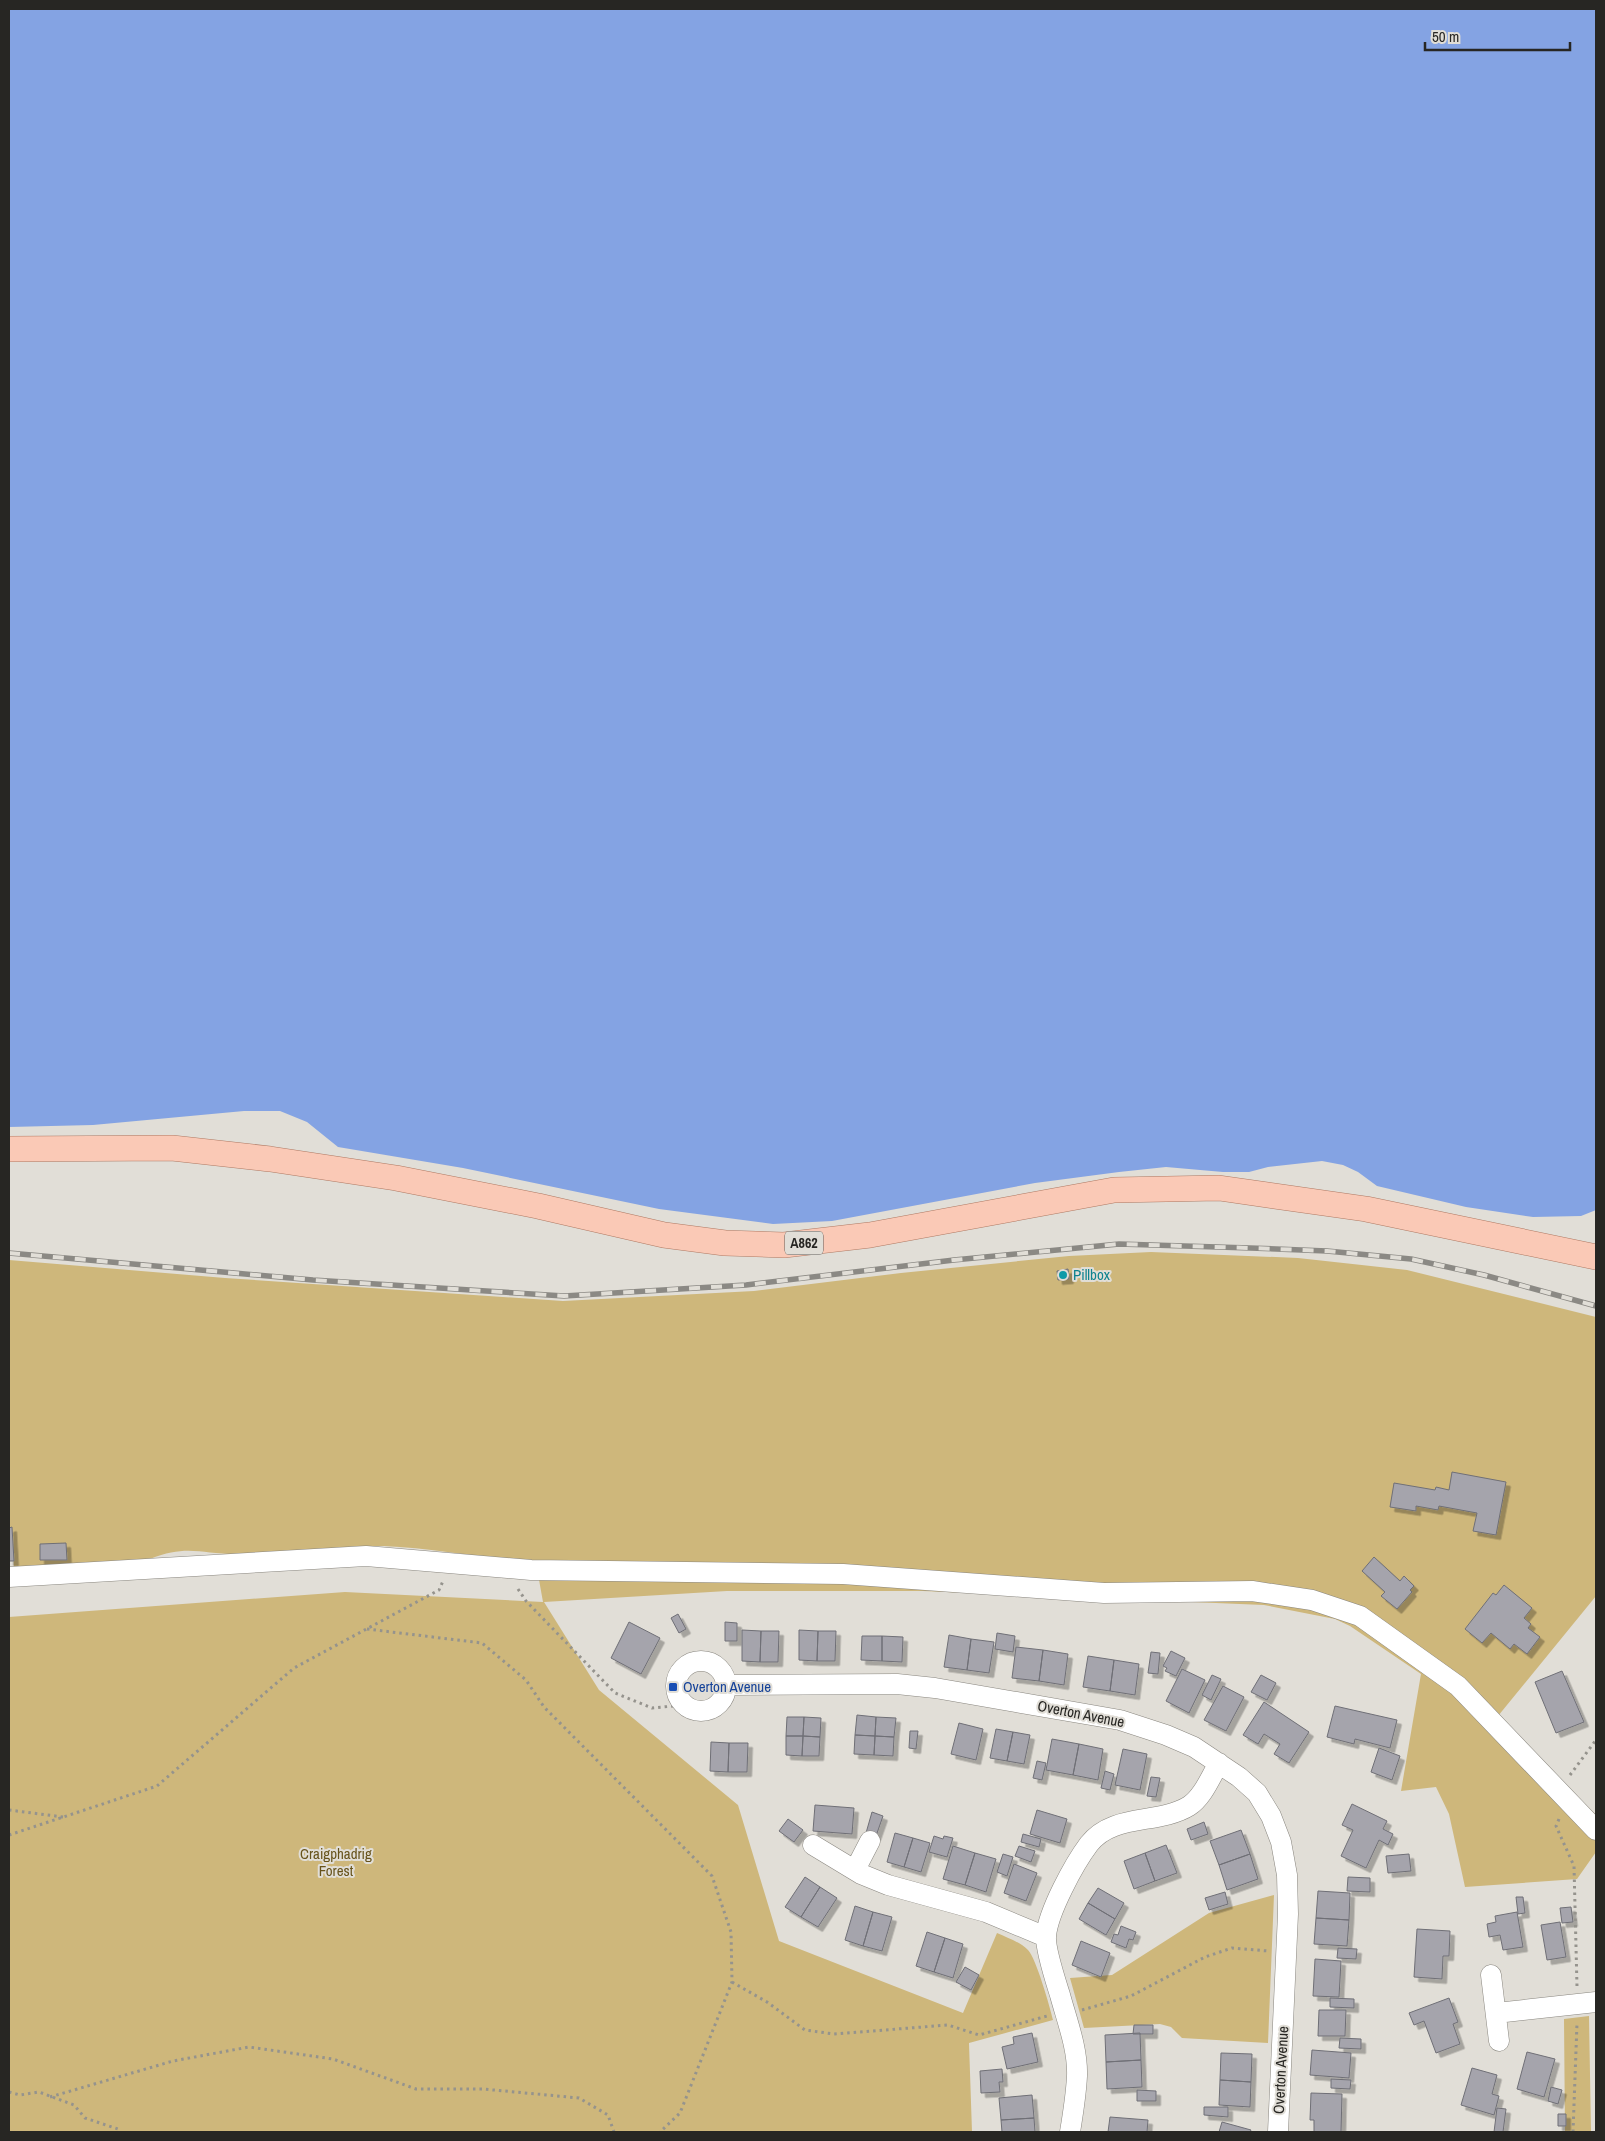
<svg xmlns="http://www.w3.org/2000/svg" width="1605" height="2141" font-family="'Archivo Narrow',sans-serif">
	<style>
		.green { fill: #ceb77b }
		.water { fill: #84a3e3 }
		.building { fill: #a5a4ac; stroke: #6f6f76; filter: url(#shadow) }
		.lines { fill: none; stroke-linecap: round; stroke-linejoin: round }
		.minor-casing { stroke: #89867f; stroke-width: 21 }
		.major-casing { stroke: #ae7963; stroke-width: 26 }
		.path { stroke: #95938d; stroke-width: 3; stroke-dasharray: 2.5 4; stroke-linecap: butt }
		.minor { stroke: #fff; stroke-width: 20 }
		.major { stroke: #fac9b6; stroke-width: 25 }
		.rail-casing { stroke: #8b8984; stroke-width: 5.5 }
		.rail { stroke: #e1ded7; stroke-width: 4; stroke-dasharray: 11; stroke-linecap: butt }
		.culture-dot { fill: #0f9aa8; stroke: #e1ded7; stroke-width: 2 }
		.transit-dot { fill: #1a4fb4; stroke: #e1ded7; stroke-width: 2 }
		.labels { text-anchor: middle; stroke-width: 4; stroke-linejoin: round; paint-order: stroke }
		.shield { fill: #e1ded7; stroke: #5f5d59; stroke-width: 1 }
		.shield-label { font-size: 14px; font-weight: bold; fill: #272623 }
		.culture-label { font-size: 15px; fill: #0d838f; stroke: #e1ded7; text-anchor: start }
		.transit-label { font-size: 15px; fill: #164399; stroke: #e1ded7; text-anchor: start }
		.street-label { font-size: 15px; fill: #272623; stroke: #e1ded7 }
		.park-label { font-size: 15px; fill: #67531b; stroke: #e1ded7 }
	</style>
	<defs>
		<filter id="shadow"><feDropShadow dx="4.5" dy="4.5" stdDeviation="0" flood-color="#0004"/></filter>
	</defs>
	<rect width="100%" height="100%" fill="#e1ded7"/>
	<!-- green -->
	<path class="green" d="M 1151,1252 L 1298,1258 L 1407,1270 L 1596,1317 L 1596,1596 L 1498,1716 L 1596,1815 L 1596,1852 L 1577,1879 L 1465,1887 L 1449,1814 L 1436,1787 L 1401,1791 L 1421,1674 L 1350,1626 L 1335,1619 L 1264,1605 L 923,1591 L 727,1591 L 544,1602 L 599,1690 L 738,1805 L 779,1941 L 963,2013 L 997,1933 C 1008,1938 1020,1942 1028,1950 C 1036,1958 1050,2007 1053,2020 L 969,2043 L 972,2132 L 9,2132 L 9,1617 L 345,1592 L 543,1602 L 536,1563 C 486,1559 435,1548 384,1546 C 335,1545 286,1555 236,1554 C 201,1554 187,1544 150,1559 L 14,1571 L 12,1528 L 9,1528 L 9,1260 L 225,1278 L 563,1301 L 754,1291 L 901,1273 L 1069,1256 Z
		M 1274,1895 L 1268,2043 L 1182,2038 L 1171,2027 L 1160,2024 L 1084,2028 L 1070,1978 L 1112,1975 L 1209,1913 Z
		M 1589,2016 L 1591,2132 L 1565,2132 L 1564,2019 Z"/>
	<!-- water -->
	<path class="water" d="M 9,9 L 1596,9 L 1596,1210 L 1581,1216 L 1533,1217 L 1466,1207 L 1377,1186 L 1358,1172 L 1343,1165 L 1322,1161 L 1268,1167 L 1249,1172 L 1223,1172 L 1166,1167 L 1119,1172 L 1035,1183 L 832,1221 L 773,1224 L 659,1209 L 463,1168 L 338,1147 L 307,1122 L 280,1111 L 244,1111 L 93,1125 L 9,1127 Z"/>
	<!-- building -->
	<path class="building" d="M 1068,1269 L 1069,1279 L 1058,1280 L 1057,1271 Z
		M 1452,1472 L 1506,1482 L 1496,1535 L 1473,1531 L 1477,1513 L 1439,1506 L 1438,1510 L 1416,1506 L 1416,1511 L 1390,1507 L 1394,1483 L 1435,1490 L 1436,1487 L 1449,1490 Z
		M 12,1527 L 14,1561 L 9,1561 L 9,1528 Z
		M 66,1543 L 67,1560 L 40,1560 L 40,1544 Z
		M 1374,1557 L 1400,1581 L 1404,1576 L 1414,1586 L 1410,1590 L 1412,1592 L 1397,1609 L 1381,1596 L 1385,1592 L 1362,1571 Z
		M 1504,1585 L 1532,1608 L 1524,1618 L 1531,1624 L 1528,1628 L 1540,1637 L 1527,1654 L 1514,1644 L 1510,1649 L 1491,1633 L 1482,1643 L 1465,1629 L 1493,1593 L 1496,1595 Z
		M 678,1614 L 686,1629 L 679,1633 L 671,1618 Z
		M 629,1622 L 660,1638 L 641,1674 L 611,1658 Z
		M 725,1622 L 737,1623 L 737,1641 L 725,1641 Z
		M 742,1630 L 761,1631 L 760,1662 L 742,1661 Z
		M 799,1630 L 818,1631 L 817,1661 L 799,1660 Z
		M 761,1631 L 779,1631 L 778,1662 L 760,1662 Z
		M 818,1631 L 836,1631 L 835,1661 L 817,1661 Z
		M 997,1633 L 1015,1636 L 1013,1652 L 995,1649 Z
		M 949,1635 L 971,1639 L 967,1670 L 944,1667 Z
		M 862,1636 L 882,1636 L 882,1661 L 861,1660 Z
		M 882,1636 L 903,1637 L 902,1662 L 882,1661 Z
		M 971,1639 L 994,1642 L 989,1673 L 967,1670 Z
		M 1016,1647 L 1043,1650 L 1039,1681 L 1012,1678 Z
		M 1043,1650 L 1068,1654 L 1064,1685 L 1039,1681 Z
		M 1171,1651 L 1185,1658 L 1176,1676 L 1165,1671 L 1167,1668 L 1163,1666 Z
		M 1151,1652 L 1160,1653 L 1158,1674 L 1148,1673 Z
		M 1088,1656 L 1114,1660 L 1110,1691 L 1083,1687 Z
		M 1114,1660 L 1139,1664 L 1135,1695 L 1110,1691 Z
		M 1182,1669 L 1205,1680 L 1189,1713 L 1166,1701 Z
		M 1562,1671 L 1584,1722 L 1556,1733 L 1535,1682 Z
		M 1212,1675 L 1221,1679 L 1211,1700 L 1202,1695 Z
		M 1261,1675 L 1276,1683 L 1267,1700 L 1251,1692 Z
		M 1223,1686 L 1244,1697 L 1226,1731 L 1204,1720 Z
		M 1264,1702 L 1309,1732 L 1289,1763 L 1274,1754 L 1280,1744 L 1264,1734 L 1258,1744 L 1243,1735 Z
		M 1335,1706 L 1397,1720 L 1390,1748 L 1355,1739 L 1354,1744 L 1327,1737 Z
		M 857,1715 L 876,1717 L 875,1736 L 855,1735 Z
		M 787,1717 L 804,1717 L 803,1736 L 786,1736 Z
		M 804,1717 L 821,1718 L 820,1737 L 803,1736 Z
		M 876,1717 L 896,1718 L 894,1737 L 875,1736 Z
		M 959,1723 L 983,1729 L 976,1760 L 951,1754 Z
		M 996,1729 L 1013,1732 L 1007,1761 L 990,1758 Z
		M 910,1731 L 918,1731 L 916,1749 L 909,1748 Z
		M 1013,1732 L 1030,1735 L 1024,1764 L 1007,1761 Z
		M 855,1735 L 875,1736 L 874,1755 L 854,1754 Z
		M 786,1736 L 803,1736 L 802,1756 L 786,1755 Z
		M 803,1736 L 820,1737 L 819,1756 L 802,1756 Z
		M 875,1736 L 894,1737 L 893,1756 L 874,1755 Z
		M 1052,1739 L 1079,1744 L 1073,1775 L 1046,1770 Z
		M 711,1742 L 729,1743 L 728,1772 L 710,1771 Z
		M 729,1743 L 748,1743 L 747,1772 L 728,1772 Z
		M 1079,1744 L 1103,1749 L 1098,1780 L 1073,1775 Z
		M 1379,1748 L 1400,1756 L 1392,1780 L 1371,1772 Z
		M 1123,1749 L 1147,1754 L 1140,1790 L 1115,1785 Z
		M 1037,1761 L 1046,1763 L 1042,1780 L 1033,1778 Z
		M 1105,1771 L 1114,1774 L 1110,1790 L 1101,1788 Z
		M 1151,1777 L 1160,1778 L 1156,1797 L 1147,1796 Z
		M 1352,1804 L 1387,1821 L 1383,1829 L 1393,1834 L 1388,1845 L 1379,1840 L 1366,1868 L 1341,1856 L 1353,1830 L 1342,1825 Z
		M 815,1805 L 854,1808 L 852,1834 L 813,1831 Z
		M 1037,1810 L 1067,1819 L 1060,1843 L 1030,1834 Z
		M 872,1812 L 883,1816 L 876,1836 L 866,1833 Z
		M 788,1819 L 803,1830 L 794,1842 L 779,1831 Z
		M 1204,1822 L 1208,1834 L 1191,1840 L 1187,1829 Z
		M 1241,1830 L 1250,1854 L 1219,1865 L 1210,1841 Z
		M 895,1833 L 913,1838 L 904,1867 L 887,1862 Z
		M 1023,1834 L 1041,1839 L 1039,1847 L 1021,1842 Z
		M 934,1836 L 943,1839 L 944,1836 L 953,1838 L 947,1857 L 929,1852 Z
		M 913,1838 L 930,1843 L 921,1872 L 904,1867 Z
		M 1166,1845 L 1177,1873 L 1155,1881 L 1145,1853 Z
		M 953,1846 L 975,1853 L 965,1885 L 943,1879 Z
		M 1019,1846 L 1035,1851 L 1031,1862 L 1015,1856 Z
		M 975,1853 L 996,1859 L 986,1892 L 965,1885 Z
		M 1145,1853 L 1155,1881 L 1134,1889 L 1124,1861 Z
		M 1003,1854 L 1013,1857 L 1007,1876 L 997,1872 Z
		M 1250,1854 L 1258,1879 L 1227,1890 L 1219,1865 Z
		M 1409,1854 L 1411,1871 L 1388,1873 L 1386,1856 Z
		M 1014,1864 L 1037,1873 L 1026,1901 L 1004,1893 Z
		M 805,1877 L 820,1887 L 801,1917 L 785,1907 Z
		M 1348,1877 L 1370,1878 L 1370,1892 L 1347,1891 Z
		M 820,1887 L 837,1898 L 818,1927 L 801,1917 Z
		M 1098,1888 L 1124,1903 L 1115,1919 L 1088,1903 Z
		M 1318,1891 L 1350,1893 L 1349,1920 L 1316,1918 Z
		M 1225,1892 L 1228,1904 L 1209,1910 L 1205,1898 Z
		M 1516,1897 L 1523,1897 L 1525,1913 L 1518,1914 Z
		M 1088,1903 L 1115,1919 L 1106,1935 L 1079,1919 Z
		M 855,1906 L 873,1912 L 863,1946 L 845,1940 Z
		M 1571,1907 L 1573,1922 L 1562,1923 L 1560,1908 Z
		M 873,1912 L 892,1917 L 882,1951 L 863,1946 Z
		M 1517,1912 L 1523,1947 L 1503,1950 L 1500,1935 L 1489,1937 L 1487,1924 L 1496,1922 L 1495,1916 Z
		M 1316,1918 L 1349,1920 L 1347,1946 L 1314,1944 Z
		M 1560,1922 L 1566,1957 L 1547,1960 L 1541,1925 Z
		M 1121,1926 L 1136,1932 L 1133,1940 L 1129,1939 L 1126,1948 L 1111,1942 L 1114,1934 L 1118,1935 Z
		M 1417,1929 L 1450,1931 L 1449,1956 L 1443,1956 L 1442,1979 L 1414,1977 Z
		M 927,1932 L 945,1938 L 934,1972 L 916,1966 Z
		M 945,1938 L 963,1944 L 953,1978 L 934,1972 Z
		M 1081,1941 L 1110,1953 L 1101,1977 L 1072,1965 Z
		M 1338,1948 L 1357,1949 L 1356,1959 L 1337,1958 Z
		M 1315,1959 L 1341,1961 L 1339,1997 L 1313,1996 Z
		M 965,1967 L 979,1975 L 971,1990 L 956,1982 Z
		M 1330,1998 L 1354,1999 L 1354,2008 L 1330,2007 Z
		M 1449,1998 L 1458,2022 L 1453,2024 L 1460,2044 L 1436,2053 L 1424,2021 L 1414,2025 L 1409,2013 Z
		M 1319,2010 L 1346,2010 L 1345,2036 L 1318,2036 Z
		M 1134,2025 L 1153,2025 L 1153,2034 L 1133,2034 Z
		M 1032,2033 L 1038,2062 L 1007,2069 L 1002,2047 L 1014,2044 L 1013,2037 Z
		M 1140,2033 L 1141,2060 L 1106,2062 L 1105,2035 Z
		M 1340,2038 L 1361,2039 L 1361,2049 L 1339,2048 Z
		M 1312,2050 L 1351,2053 L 1349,2078 L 1310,2075 Z
		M 1527,2052 L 1555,2059 L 1544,2097 L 1517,2089 Z
		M 1221,2053 L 1252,2054 L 1251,2082 L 1220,2080 Z
		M 1141,2060 L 1142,2087 L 1107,2089 L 1106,2062 Z
		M 1472,2068 L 1497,2075 L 1492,2094 L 1499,2096 L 1494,2115 L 1461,2105 Z
		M 1002,2069 L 1003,2082 L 999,2082 L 1000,2092 L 981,2093 L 980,2071 Z
		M 1331,2079 L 1351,2080 L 1350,2089 L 1331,2088 Z
		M 1220,2080 L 1251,2082 L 1250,2107 L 1219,2105 Z
		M 1551,2087 L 1562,2090 L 1558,2104 L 1548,2101 Z
		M 1137,2090 L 1156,2091 L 1156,2101 L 1137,2101 Z
		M 1311,2093 L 1342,2094 L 1341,2132 L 1314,2132 L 1314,2120 L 1310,2120 Z
		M 1032,2095 L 1034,2118 L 1001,2120 L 999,2098 Z
		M 1204,2107 L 1228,2107 L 1228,2117 L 1204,2115 Z
		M 1497,2108 L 1506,2109 L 1503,2132 L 1494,2132 Z
		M 1558,2114 L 1566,2114 L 1566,2126 L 1558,2126 Z
		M 1110,2117 L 1148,2120 L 1147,2132 L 1108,2132 Z
		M 1034,2118 L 1035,2132 L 1002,2132 L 1001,2120 Z
		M 1222,2122 L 1251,2130 L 1250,2132 L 1219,2132 Z"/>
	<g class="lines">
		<defs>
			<path id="minor" d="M 9,1577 L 366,1556 L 531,1570 L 843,1574 L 1104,1593 L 1252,1591 L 1312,1600 L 1360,1616 L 1458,1686 L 1596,1830
				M676 1686a25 25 0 1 1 50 0a25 25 0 1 1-50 0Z
				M 726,1685 L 897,1684 L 935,1688 L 1120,1720 L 1166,1735 L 1194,1747 L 1239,1777 L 1257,1793 L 1271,1816 L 1281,1842 L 1287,1875 L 1288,1914 L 1278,2132
				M 813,1845 L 861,1874 L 888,1885 L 986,1912 L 1046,1937
				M 855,1870 L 870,1841
				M 1491,1975 L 1499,2041
				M 1496,2013 L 1596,2002
				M 1070,2132 C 1073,2114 1076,2095 1077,2076 C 1078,2049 1067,2021 1060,1995 C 1056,1982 1045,1949 1046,1936 C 1048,1912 1074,1864 1089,1844 C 1113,1813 1158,1825 1189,1806 C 1203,1797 1211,1776 1219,1763"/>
			<path id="major" d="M 9,1149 L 172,1148 L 270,1159 L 396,1178 L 538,1206 L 664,1235 L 725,1243 L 784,1245 L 870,1235 L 1114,1190 L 1219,1188 L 1366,1209 L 1596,1257"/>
		</defs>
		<!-- minor casing -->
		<use href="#minor" class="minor-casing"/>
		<!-- major casing -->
		<use href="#major" class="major-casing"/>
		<!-- path -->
		<path class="path" d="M 518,1589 L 526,1601 L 615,1693 L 652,1708 L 685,1705
			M 367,1629 L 482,1643 L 526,1680 L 544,1707 L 712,1876 L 731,1932 L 732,1982 L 680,2113 L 660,2132
			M 1570,1775 L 1596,1740
			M 9,1810 L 63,1817
			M 1559,1819 L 1556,1826 L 1574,1866 L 1577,1987
			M 9,1835 L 157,1786 L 294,1668 L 439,1590 L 443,1581
			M 732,1982 L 767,2002 L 805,2030 L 834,2034 L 948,2025 L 979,2035 L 1047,2016
			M 1082,2010 L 1131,1996 L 1205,1957 L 1232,1948 L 1268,1951
			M 9,2092 L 20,2095 L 39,2092 L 74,2105 L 85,2118 L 118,2129 L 119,2132
			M 50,2097 L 173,2061 L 249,2047 L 333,2059 L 416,2089 L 483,2089 L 579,2098 L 608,2115 L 614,2132
			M 1573,2132 L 1577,2023"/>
		<!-- minor -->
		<use href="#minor" class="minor"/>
		<!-- major -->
		<use href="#major" class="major"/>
		<defs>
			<path id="rail" d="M 9,1253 L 313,1280 L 564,1296 L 746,1285 L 954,1260 L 1119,1244 L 1250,1248 L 1327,1251 L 1411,1259 L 1484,1275 L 1596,1306"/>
		</defs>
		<!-- rail casing -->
		<use href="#rail" class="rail-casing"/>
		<!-- rail -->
		<use href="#rail" class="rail"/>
	</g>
	<!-- markers -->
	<circle class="culture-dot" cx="1063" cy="1275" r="5"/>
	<rect class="transit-dot" x="668" y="1682" width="10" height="10" rx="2.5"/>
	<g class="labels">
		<!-- shield labels -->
		<rect class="shield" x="785" y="1231.5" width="38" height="23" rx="4"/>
		<g class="shield-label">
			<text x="804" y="1248">A862</text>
		</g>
		<!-- culture labels -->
		<g class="culture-label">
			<text x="1073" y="1280">Pillbox</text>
		</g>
		<!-- transit labels -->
		<g class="transit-label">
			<text x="683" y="1692">Overton Avenue</text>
		</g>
		<!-- street labels -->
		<g class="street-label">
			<text transform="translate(1081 1714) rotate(11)" y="5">Overton Avenue</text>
			<text transform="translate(1281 2070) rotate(-87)" y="5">Overton Avenue</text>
		</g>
		<!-- park labels -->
		<g class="park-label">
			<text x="336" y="1859">Craigphadrig<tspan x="336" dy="17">Forest</tspan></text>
		</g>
	</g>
	<!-- border -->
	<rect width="1605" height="2141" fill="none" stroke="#272623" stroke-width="20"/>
	<!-- scale -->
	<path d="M1425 42v8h145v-8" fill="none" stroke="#272623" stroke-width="2.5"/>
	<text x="1432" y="42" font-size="15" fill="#272623" stroke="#e1ded7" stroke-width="4" paint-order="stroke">50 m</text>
</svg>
